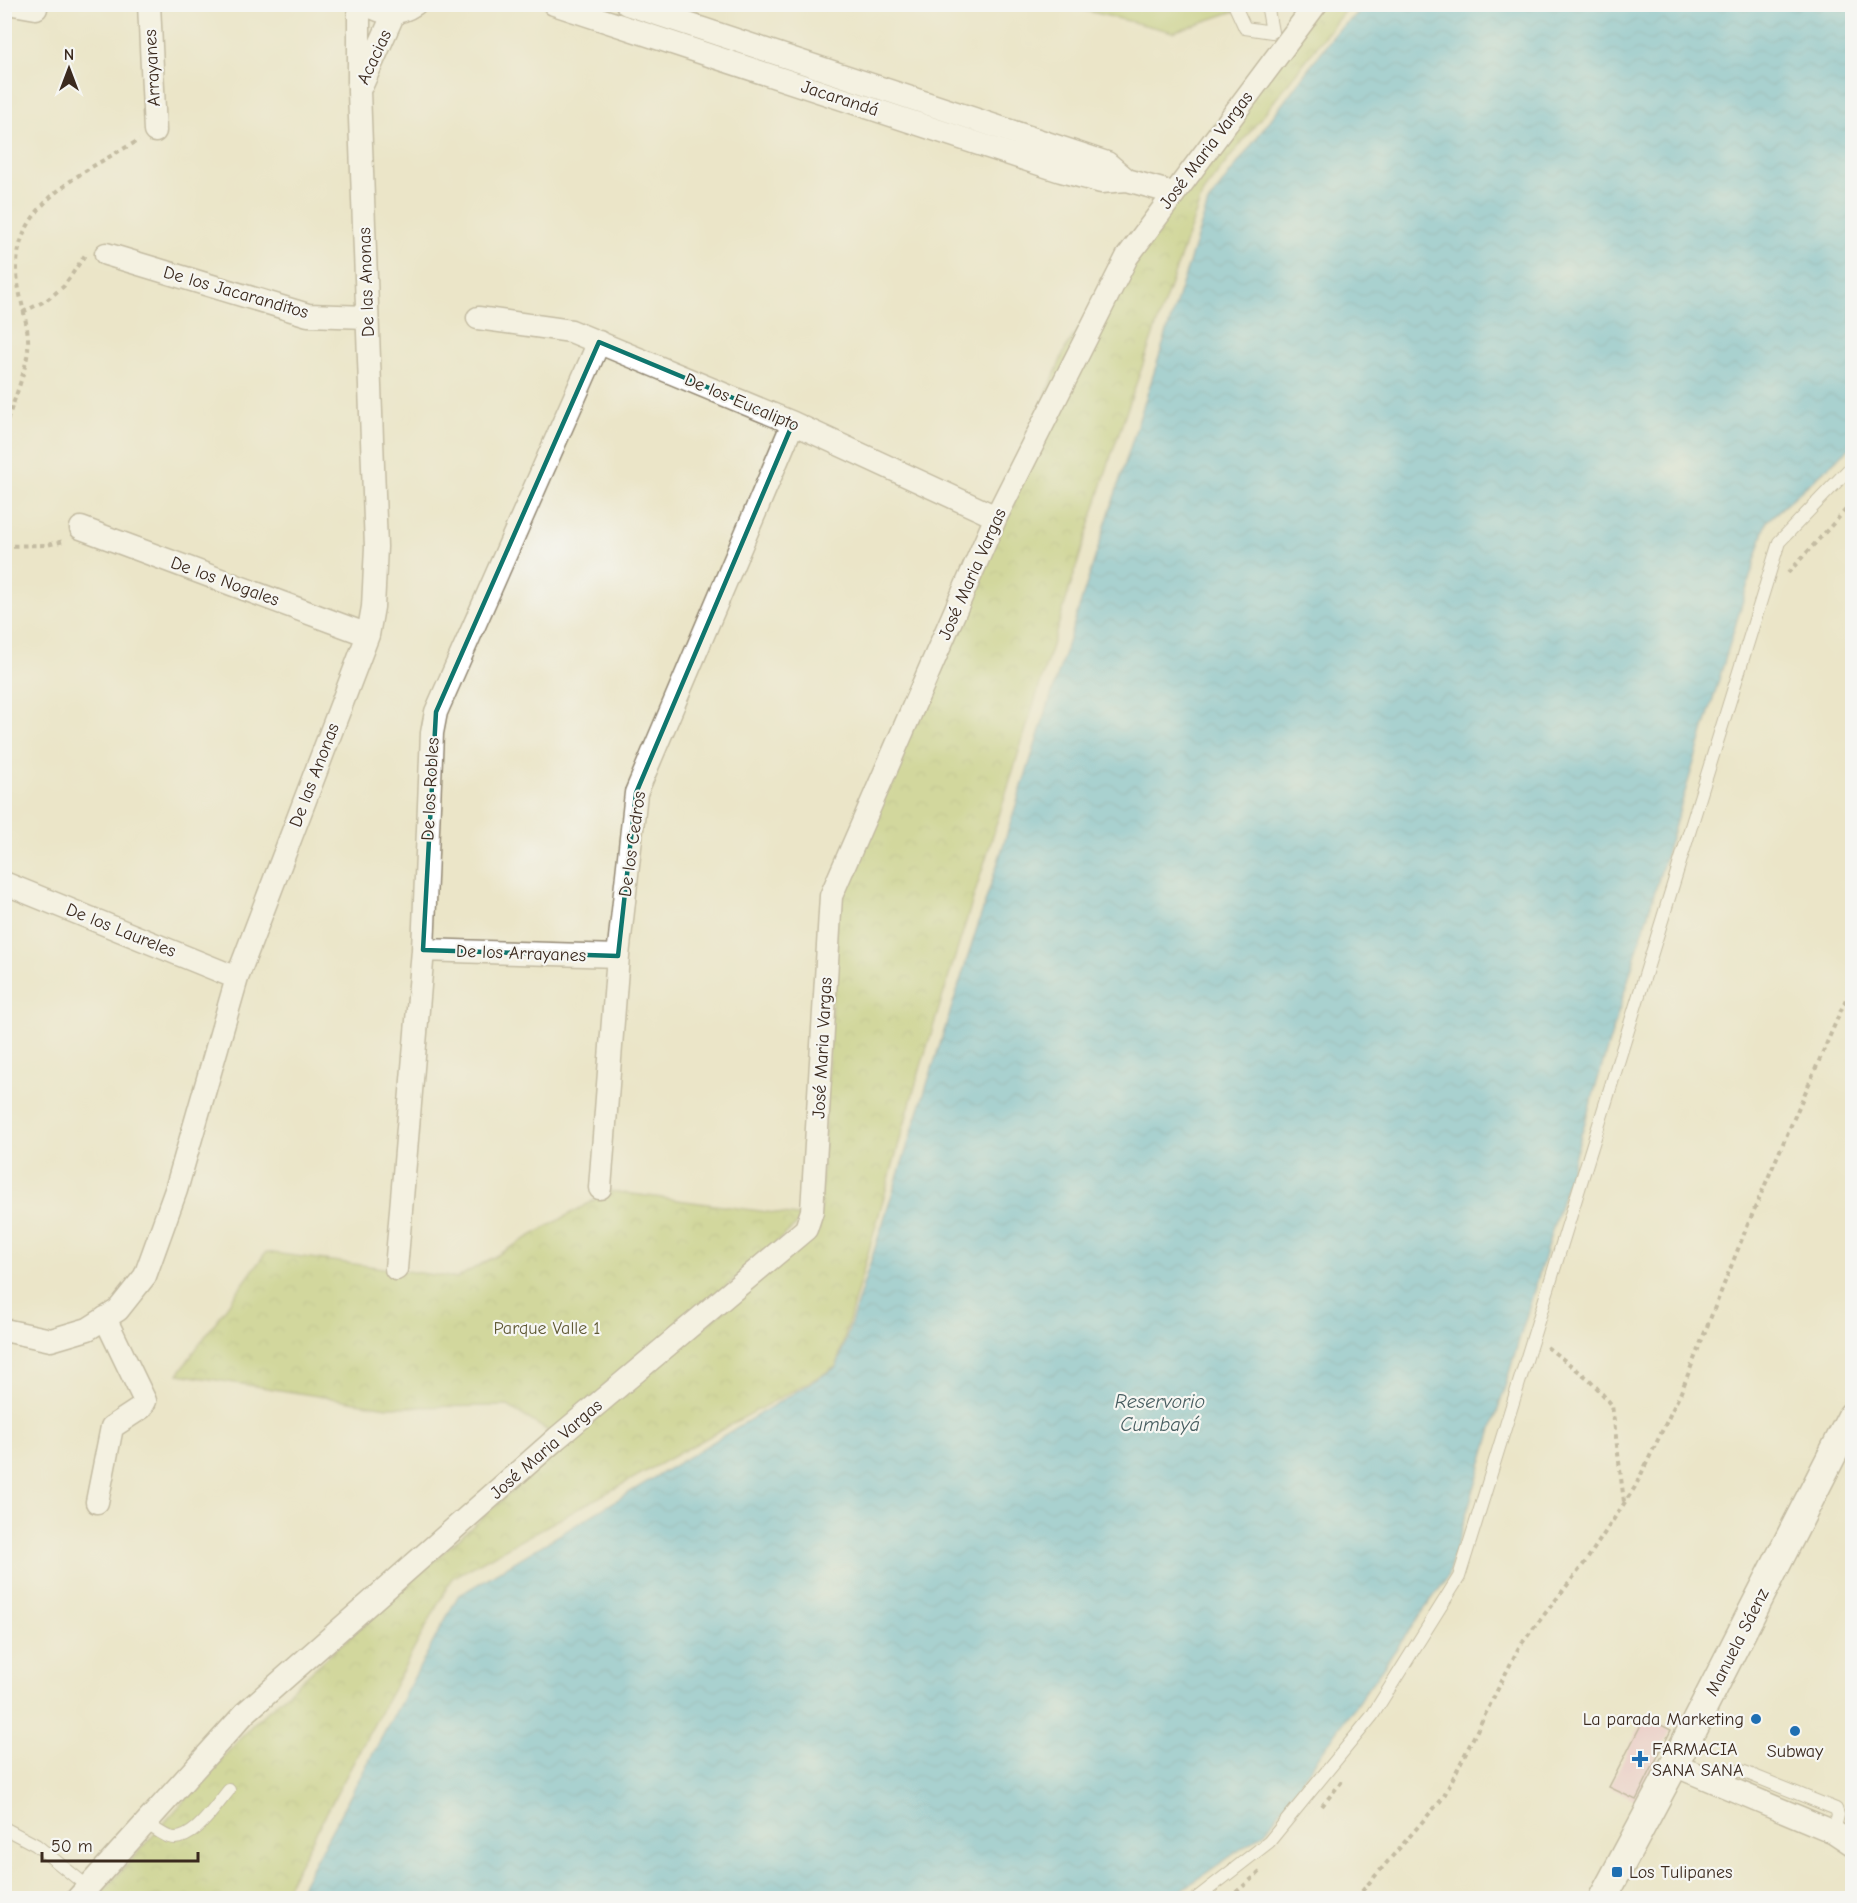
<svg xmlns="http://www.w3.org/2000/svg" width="1857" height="1903" font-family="'Comic Neue',sans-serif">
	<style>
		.grass { fill: #b4c669; stroke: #787844; stroke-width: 1.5 }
		.park { fill: url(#park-crowns); stroke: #787844; stroke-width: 1.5 }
		.water { fill: url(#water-waves); stroke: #4a717b; stroke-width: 1.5 }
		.building { fill: #ebafc7 }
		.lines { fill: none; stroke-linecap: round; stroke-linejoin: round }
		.service-casing { stroke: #938873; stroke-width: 14 }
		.minor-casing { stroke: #938873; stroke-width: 25 }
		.tertiary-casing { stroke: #938873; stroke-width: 31 }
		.path { stroke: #938873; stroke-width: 4; stroke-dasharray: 4.5 4.5; stroke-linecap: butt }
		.service { stroke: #fff; stroke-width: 12 }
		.minor { stroke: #fff; stroke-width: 22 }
		.tertiary { stroke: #fff; stroke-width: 28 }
		.marked { fill: none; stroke: #0f766e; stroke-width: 4.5; stroke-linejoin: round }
		.poi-dot { fill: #1f6fb2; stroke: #f6f6f2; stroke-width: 2 }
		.labels { text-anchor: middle; stroke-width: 4.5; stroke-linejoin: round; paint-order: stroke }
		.street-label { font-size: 18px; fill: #3b2a1e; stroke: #f6f6f2 }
		.park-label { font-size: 18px; fill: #5f5934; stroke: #f6f6f2 }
		.poi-label { font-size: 18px; fill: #3b2a1e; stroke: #f6f6f2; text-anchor: start }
		.water-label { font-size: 20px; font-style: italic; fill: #465c5f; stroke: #f6f6f2 }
	</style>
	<defs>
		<pattern id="park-crowns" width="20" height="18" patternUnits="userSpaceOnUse" patternTransform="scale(1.5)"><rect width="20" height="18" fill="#b4c669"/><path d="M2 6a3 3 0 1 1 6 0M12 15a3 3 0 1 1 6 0" fill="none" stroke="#94a156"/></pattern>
		<pattern id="water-waves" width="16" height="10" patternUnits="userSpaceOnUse" patternTransform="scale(1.5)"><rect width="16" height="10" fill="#5ab8d8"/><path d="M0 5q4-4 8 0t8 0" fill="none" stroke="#4c96af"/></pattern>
	</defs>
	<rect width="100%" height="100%" fill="#f6f6f2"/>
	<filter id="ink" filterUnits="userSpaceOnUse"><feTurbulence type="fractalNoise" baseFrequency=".0167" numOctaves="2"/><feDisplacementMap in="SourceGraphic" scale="12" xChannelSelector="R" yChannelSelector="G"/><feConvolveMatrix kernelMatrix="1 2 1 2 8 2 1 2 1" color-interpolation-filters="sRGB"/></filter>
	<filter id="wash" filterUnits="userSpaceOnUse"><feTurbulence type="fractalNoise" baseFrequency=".008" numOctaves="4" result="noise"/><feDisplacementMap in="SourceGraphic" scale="24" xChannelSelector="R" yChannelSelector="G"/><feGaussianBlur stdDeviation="1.35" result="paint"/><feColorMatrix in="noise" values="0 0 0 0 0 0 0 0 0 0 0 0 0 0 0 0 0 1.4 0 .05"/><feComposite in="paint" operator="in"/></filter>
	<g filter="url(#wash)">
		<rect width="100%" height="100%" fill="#ebe5c8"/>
		<!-- grass -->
		<path class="grass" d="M 1063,5 L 1253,5 L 1173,32 Z"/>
		<!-- park -->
		<path class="park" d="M 1314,5 L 1349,5 L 1203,192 L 1111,456 L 918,1076 L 836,1367 L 452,1578 L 281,1898 L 97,1898 L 253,1724 L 556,1451 L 819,1231 L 838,895 L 1066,347 L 1211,129 Z
			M 610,1191 L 805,1217 L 556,1436 L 508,1406 L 387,1407 L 178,1374 L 266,1252 L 457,1278 Z"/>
		<!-- water -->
		<path class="water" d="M 1368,5 L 1852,5 L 1852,446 L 1767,521 L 1447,1578 L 1264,1833 L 1170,1898 L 295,1898 L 458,1596 L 837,1367 L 1208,203 L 1336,32 Z"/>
		<g id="blocks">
			<!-- building -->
			<path class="building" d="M 1645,1717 L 1671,1730 L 1636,1800 L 1609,1787 Z"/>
		</g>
	</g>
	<g filter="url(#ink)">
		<use href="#blocks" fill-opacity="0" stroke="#938873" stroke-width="1.5"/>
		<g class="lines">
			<defs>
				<path id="service" d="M 1234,4 L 1245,28 L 1272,32 L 1267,4
					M 1726,1787 L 1733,1771 L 1742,1771 L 1836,1809 L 1838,1815 L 1834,1832
					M 145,1822 C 152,1827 161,1834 169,1837 C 192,1845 216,1805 229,1790
					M 4,1828 L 36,1845 L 88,1887
					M 1197,1898 L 1269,1842 L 1372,1716 L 1459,1577 L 1779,542 L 1852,466"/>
				<path id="minor" d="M 13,4 L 36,8
					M 149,4 L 155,131
					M 367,4 C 383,15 399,15 415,4
					M 554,4 L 1061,171 L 1101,182 L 1127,180 L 1173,193
					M 627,4 L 1107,163 L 1127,180
					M 362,85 L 394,13
					M 106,254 L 308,315 L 367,317
					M 478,318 L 571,331 L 793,423 L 996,517
					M 81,528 L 368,635
					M 4,883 L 237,978
					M 423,950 L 618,956
					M 600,1188 L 618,956 L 636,793 L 793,423
					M 396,1269 L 423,950 L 432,733 L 436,712 L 599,342
					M 4,1330 L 51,1340 L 88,1329 L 118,1310 L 145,1276 L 176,1190 L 237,978 L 368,635 L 373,607 L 376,547 L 359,91 L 359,4
					M 97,1502 L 112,1427 L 141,1408 L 145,1401 L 105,1318
					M 1674,1765 L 1834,1832 L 1852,1844
					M 78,1898 L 245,1713 L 557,1438 L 806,1229 L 812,1211 L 831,896 L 996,517 L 1127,257 L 1316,4"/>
				<path id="tertiary" d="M 1603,1898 L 1674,1765 L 1852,1416"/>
			</defs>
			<!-- service casing -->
			<use href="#service" class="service-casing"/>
			<!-- minor casing -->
			<use href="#minor" class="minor-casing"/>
			<!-- tertiary casing -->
			<use href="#tertiary" class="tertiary-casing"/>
			<!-- path -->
			<path class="path" d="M 23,312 L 47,300 L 64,286 L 85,255
				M 4,428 C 12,407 26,371 28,350 C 30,322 17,297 17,269 C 16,201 89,169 139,140
				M 4,546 L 47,545 L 64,541
				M 1788,573 L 1852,503
				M 1547,1347 L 1590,1380 L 1612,1405 L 1624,1502
				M 1322,1806 L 1344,1779
				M 1229,1898 L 1260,1872
				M 1356,1898 L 1443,1798 L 1519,1647 L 1586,1561 L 1635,1487 L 1681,1392 L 1748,1224 L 1852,985"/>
			<!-- service -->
			<use href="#service" class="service"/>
			<!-- minor -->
			<use href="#minor" class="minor"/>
			<!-- tertiary -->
			<use href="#tertiary" class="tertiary"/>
		</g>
	</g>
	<!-- marked area -->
	<path d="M0 0H1857V1903H0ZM 599,342 L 793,423 L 636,793 L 618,956 L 423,950 L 436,712 Z" fill="#ebe5c8" fill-opacity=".55" fill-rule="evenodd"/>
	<path class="marked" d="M 599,342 L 793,423 L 636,793 L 618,956 L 423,950 L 436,712 Z"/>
	<!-- markers -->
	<g class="poi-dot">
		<circle cx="1756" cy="1719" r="6"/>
		<circle cx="1795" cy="1731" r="6"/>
		<path d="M1637 1750h6v6h6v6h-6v6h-6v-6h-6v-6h6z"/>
		<rect x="1611" y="1866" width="12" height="12" rx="3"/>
	</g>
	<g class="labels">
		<!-- street labels -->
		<g class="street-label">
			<text transform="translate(374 57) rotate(-65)" y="6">Acacias</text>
			<text transform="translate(152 68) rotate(-93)" y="6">Arrayanes</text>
			<text transform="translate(840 98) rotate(18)" y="6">Jacarandá</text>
			<text transform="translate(1206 150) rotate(-53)" y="6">José Maria Vargas</text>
			<text transform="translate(366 282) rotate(-92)" y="6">De las Anonas</text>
			<text transform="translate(236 292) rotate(16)" y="6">De los Jacaranditos</text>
			<text transform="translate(742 402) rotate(23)" y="6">De los Eucalipto</text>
			<text transform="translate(972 574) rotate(-66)" y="6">José Maria Vargas</text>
			<text transform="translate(225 581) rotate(20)" y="6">De los Nogales</text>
			<text transform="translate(314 775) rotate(-69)" y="6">De las Anonas</text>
			<text transform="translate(430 789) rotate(-87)" y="6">De los Robles</text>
			<text transform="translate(632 844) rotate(-82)" y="6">De los Cedros</text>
			<text transform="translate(121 930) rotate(22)" y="6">De los Laureles</text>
			<text transform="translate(521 953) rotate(2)" y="6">De los Arrayanes</text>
			<text transform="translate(822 1048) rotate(-87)" y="6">José Maria Vargas</text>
			<text transform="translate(546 1449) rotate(-41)" y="6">José Maria Vargas</text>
			<text transform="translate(1737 1642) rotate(-63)" y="6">Manuela Sáenz</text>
		</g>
		<!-- park labels -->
		<g class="park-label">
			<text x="547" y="1334">Parque Valle 1</text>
		</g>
		<!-- poi labels -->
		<g class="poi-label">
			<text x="1744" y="1725" text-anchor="end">La parada Marketing</text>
			<text x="1652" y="1755">FARMACIA<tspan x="1652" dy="21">SANA SANA</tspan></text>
			<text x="1795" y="1757" text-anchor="middle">Subway</text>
			<text x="1629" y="1878">Los Tulipanes</text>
		</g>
		<!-- water labels -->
		<g class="water-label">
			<text x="1160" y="1408">Reservorio<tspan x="1160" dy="23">Cumbayá</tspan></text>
		</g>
	</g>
	<!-- margin -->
	<rect width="1857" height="1903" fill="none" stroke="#f6f6f2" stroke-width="24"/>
	<!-- north arrow -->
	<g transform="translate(69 69)" stroke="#f6f6f2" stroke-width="4.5" paint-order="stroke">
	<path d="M0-4.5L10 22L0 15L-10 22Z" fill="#3b2a1e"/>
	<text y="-9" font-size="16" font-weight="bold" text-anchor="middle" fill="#3b2a1e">N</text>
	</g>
	<!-- scale -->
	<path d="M42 1852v9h156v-9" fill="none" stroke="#3b2a1e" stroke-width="3"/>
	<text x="51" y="1852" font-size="18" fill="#3b2a1e" stroke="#f6f6f2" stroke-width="4.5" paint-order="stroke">50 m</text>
</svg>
